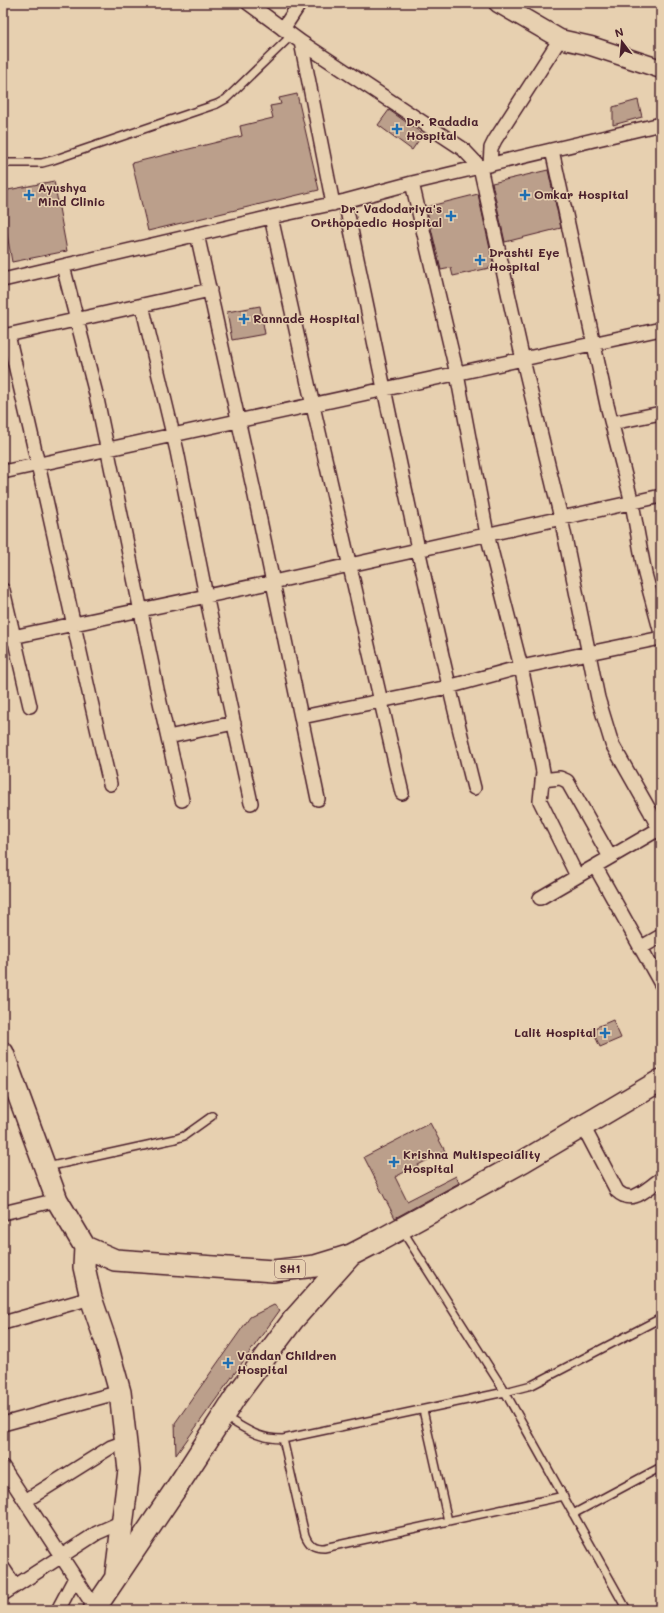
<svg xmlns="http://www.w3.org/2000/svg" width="664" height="1613" font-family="Mali,sans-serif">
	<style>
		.building { fill: #bb9f8b; stroke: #4a1f2b }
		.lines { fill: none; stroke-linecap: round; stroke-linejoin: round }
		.lane-casing { stroke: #4a1f2b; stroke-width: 10 }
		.street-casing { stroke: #4a1f2b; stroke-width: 16 }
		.secondary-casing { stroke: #4a1f2b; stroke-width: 21 }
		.primary-casing { stroke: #4a1f2b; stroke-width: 24 }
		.lane { stroke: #e7d0b0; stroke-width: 7 }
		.street { stroke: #e7d0b0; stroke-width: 13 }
		.secondary { stroke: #e7d0b0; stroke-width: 18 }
		.primary { stroke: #e7d0b0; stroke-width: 21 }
		.poi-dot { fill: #1f6fb2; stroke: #e7d0b0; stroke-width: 1.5 }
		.labels { text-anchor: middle; stroke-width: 3; stroke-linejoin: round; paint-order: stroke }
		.shield { fill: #e7d0b0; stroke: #795453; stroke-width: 1 }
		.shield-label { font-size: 11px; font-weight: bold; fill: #4a1f2b }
		.poi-label { font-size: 12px; font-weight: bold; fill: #4a1f2b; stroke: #e7d0b0; text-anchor: start }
	</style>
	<rect width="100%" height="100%" fill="#e7d0b0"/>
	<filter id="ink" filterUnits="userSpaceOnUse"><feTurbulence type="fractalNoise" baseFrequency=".025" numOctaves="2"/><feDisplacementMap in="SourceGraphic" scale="8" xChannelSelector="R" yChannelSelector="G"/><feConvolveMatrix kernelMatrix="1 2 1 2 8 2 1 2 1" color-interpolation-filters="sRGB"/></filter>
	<g filter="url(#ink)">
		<!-- building -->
		<path class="building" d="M 297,94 L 319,190 L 148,231 L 132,163 L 242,136 L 240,126 L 273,118 L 270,106 L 281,104 L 279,98 Z
			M 638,100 L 642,117 L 613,125 L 613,107 Z
			M 389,110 L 423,134 L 412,150 L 378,125 Z
			M 548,170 L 561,228 L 505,242 L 492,183 Z
			M 54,181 L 67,251 L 12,262 L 3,212 L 3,191 Z
			M 478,194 L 494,267 L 453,276 L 451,268 L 441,270 L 426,207 Z
			M 260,306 L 265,334 L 232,340 L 227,312 Z
			M 613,1020 L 621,1038 L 600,1047 L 592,1029 Z
			M 430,1123 L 445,1151 L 395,1177 L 407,1201 L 456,1176 L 459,1183 L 395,1218 L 364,1157 Z
			M 274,1305 L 280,1310 L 176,1455 L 175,1423 L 250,1317 Z"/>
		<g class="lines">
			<defs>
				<path id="lane" d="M 3,163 L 42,163 L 53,160 L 217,104 L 226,99 L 292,35
					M 47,1167 L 175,1139 L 184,1136 L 212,1116
					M 402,1230 L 505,1392 L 627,1610
					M 423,1410 L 448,1521
					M 225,1417 C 246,1429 257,1439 283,1439 L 505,1392 L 532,1385 L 661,1318
					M 283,1439 L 305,1535 C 309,1545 313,1548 324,1548 L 564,1496
					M 573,1514 L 661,1467"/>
				<path id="street" d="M 248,3 L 301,42 L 463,149 L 480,167 L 523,360 L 561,518 L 598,698 L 612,744 L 650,811 L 661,833
					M 283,29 L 300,3
					M 301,42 L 333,204
					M 552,150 L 607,405 L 632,503 L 645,574 L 661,633
					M 490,165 L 491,148 L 495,140 L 560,39
					M 412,183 L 457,374 L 487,534 L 521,667 L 541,761 L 543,772 L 540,801 L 577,876
					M 345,201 C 386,397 425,594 474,788
					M 271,217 L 313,406 L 402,793
					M 197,234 L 255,496 L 318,799
					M 63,266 L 96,394 L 157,689 L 182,800
					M 3,280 L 271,217 L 345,201 L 412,183 L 661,124
					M 142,305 L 177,451 L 204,586 L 251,803
					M 8,335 C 44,484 75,635 110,784
					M 3,336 L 210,290
					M 612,423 L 661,413
					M 3,472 L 661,329
					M 3,590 L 30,706
					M 3,639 L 273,582 L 661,496
					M 302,717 L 448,687 L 521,667 L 661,638
					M 168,737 L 234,723
					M 542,780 L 560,778 L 567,781 L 610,857
					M 595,866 L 661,984
					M 540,898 L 659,829
					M 640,948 L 661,936
					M 583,1126 L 617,1191 C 633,1206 647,1188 661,1179
					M 3,1213 L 57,1200
					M 3,1323 L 91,1298
					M 3,1424 L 120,1392
					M 3,1467 L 95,1608
					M 25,1501 L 111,1447 L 125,1442
					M 3,1568 L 15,1586
					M 3,1594 L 97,1533 L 122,1522
					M 58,1610 L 75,1578"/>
				<path id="secondary" d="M 498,3 L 560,39 L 591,46 L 661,69"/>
				<path id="primary" d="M 3,1053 L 57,1200 L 85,1247 L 115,1260 L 273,1271 L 315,1266 L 351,1255 L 382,1239 L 524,1161 L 661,1080
					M 85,1247 L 84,1267 L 91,1298 L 106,1342 L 120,1392 L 129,1470 L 116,1574
					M 94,1610 L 183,1478 L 236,1396 L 293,1320 L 351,1255"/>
			</defs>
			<!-- lane casing -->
			<use href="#lane" class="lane-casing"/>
			<!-- street casing -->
			<use href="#street" class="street-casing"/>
			<!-- secondary casing -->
			<use href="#secondary" class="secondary-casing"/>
			<!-- primary casing -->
			<use href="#primary" class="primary-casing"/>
			<!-- lane -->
			<use href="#lane" class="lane"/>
			<!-- street -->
			<use href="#street" class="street"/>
			<!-- secondary -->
			<use href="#secondary" class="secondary"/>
			<!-- primary -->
			<use href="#primary" class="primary"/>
		</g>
	</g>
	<!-- markers -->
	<g class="poi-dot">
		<path d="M395 123h4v4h4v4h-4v4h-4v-4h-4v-4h4z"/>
		<path d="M27 189h4v4h4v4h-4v4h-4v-4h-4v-4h4z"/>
		<path d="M523 189h4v4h4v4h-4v4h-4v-4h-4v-4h4z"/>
		<path d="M449 210h4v4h4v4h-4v4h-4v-4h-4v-4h4z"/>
		<path d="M478 254h4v4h4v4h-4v4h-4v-4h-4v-4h4z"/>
		<path d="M242 313h4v4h4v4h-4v4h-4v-4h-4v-4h4z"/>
		<path d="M603 1027h4v4h4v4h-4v4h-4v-4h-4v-4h4z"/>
		<path d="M392 1156h4v4h4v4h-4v4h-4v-4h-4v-4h4z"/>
		<path d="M226 1357h4v4h4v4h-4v4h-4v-4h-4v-4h4z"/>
	</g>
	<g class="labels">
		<!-- shield labels -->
		<rect class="shield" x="275" y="1260" width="30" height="18" rx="3"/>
		<g class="shield-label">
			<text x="290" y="1273">SH1</text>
		</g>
		<!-- poi labels -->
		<g class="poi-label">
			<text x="406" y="126">Dr. Radadia<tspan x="406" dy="14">Hospital</tspan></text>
			<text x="38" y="192">Ayushya<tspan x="38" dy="14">Mind Clinic</tspan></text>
			<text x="534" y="199">Omkar Hospital</text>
			<text x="442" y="213" text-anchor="end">Dr. Vadodariya's<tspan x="442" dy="14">Orthopaedic Hospital</tspan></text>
			<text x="489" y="257">Drashti Eye<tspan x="489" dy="14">Hospital</tspan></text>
			<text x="253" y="323">Rannade Hospital</text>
			<text x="596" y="1037" text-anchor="end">Lalit Hospital</text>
			<text x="403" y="1159">Krishna Multispeciality<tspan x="403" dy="14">Hospital</tspan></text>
			<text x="237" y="1360">Vandan Children<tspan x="237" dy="14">Hospital</tspan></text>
		</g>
	</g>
	<!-- margin -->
	<rect width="664" height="1613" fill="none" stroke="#e7d0b0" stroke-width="16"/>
	<rect x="8" y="8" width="648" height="1597" fill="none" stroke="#4a1f2b" stroke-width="1.5" filter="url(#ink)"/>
	<!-- north arrow -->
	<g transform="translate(622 42) rotate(344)" stroke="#e7d0b0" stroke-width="3" paint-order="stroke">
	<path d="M0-3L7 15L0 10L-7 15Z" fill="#4a1f2b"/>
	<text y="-6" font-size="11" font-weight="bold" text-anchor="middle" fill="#4a1f2b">N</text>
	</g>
</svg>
